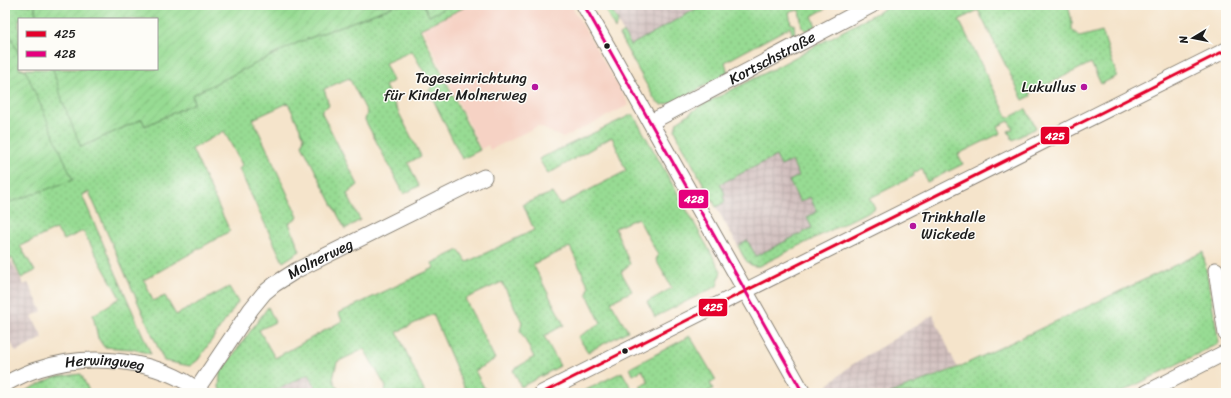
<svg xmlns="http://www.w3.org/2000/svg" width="1231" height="398" font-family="Sriracha,sans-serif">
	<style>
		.built { fill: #f6d2c4 }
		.industrial { fill: url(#industrial-grid) }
		.grass { fill: url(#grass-dots); stroke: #5a7c58 }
		.garden { fill: url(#garden-furrows); stroke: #5a7c58 }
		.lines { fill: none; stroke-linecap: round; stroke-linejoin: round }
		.minor-casing { stroke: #888074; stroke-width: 17 }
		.minor { stroke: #fff; stroke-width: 15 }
		.bus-1-casing { stroke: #fdfcf7; stroke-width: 6 }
		.bus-2-casing { stroke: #fdfcf7; stroke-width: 6 }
		.bus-1 { stroke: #e4002b; stroke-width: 3 }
		.bus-2 { stroke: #e5007d; stroke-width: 3 }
		.bus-dot { fill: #1c1c1c; stroke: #fdfcf7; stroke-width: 1.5 }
		.poi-dot { fill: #b5179e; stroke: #fdfcf7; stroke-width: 1.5 }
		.labels { text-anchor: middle; stroke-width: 3; stroke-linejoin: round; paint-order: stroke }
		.street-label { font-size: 15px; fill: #1c1c1c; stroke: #fdfcf7 }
		.poi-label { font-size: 15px; fill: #1c1c1c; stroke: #fdfcf7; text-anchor: end }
		.line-badge { stroke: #fdfcf7; stroke-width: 1.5 }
		.badge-label { font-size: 11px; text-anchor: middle; font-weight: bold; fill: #fff }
	</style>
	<defs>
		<pattern id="industrial-grid" width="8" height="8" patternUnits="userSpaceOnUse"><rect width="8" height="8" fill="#d1bfbe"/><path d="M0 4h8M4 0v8" fill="none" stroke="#b3a4a3"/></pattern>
		<pattern id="grass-dots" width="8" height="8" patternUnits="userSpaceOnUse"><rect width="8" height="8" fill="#97db93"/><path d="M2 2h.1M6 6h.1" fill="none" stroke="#82bb7e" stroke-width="1.8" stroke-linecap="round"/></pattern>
		<pattern id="garden-furrows" width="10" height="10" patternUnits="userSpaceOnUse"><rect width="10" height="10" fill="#97db93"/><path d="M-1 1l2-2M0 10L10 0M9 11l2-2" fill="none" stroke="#82bb7e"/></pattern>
	</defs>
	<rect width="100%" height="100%" fill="#fdfcf7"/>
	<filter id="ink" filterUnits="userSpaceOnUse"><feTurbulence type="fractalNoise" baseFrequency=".025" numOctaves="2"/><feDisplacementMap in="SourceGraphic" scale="8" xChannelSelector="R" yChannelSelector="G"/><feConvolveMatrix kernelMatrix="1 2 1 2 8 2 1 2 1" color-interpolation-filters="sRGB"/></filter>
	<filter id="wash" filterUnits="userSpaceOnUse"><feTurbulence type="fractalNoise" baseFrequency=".012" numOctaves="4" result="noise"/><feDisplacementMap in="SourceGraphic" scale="16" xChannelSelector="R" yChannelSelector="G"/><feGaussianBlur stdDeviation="0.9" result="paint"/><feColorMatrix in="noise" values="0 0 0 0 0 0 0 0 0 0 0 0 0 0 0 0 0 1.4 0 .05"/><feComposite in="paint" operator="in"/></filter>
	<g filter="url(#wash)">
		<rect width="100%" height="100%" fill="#f5e4cb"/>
		<!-- built -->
		<path class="built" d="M 470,5 L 571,5 L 629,105 L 563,138 L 538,126 L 490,150 L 488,145 L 481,149 L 422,27 Z"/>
		<!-- industrial -->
		<path class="industrial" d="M 608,5 L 694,5 L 696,9 L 631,45 Z
			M 776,156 L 791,161 L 799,176 L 789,181 L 794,192 L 800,202 L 810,197 L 817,212 L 812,228 L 756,256 L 747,240 L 738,246 L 716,207 L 725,202 L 722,196 L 725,194 L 720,184 Z
			M 11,261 L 24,285 L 28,283 L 42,311 L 32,316 L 43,338 L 16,352 L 5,332 L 5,264 Z
			M 933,315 L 957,367 L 890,393 L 833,393 L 828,385 L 850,366 Z
			M 309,374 L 319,393 L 270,393 Z"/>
		<!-- grass -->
		<path class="grass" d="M 5,5 L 35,5 L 36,19 L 19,19 L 19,69 L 53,69 L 81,147 L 142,119 L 145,126 L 194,103 L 192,95 L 299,42 L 392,7 L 392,5 L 424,5 L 429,16 L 451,5 L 469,5 L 420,29 L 480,150 L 462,159 L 429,91 L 432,86 L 412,51 L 385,63 L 393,81 L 385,86 L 421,156 L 408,163 L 419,186 L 404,194 L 365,120 L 367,112 L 349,78 L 324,89 L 329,105 L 321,111 L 358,185 L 347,194 L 360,220 L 345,229 L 302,145 L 304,137 L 288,103 L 253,119 L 298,217 L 289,223 L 300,251 L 283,262 L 239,169 L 242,165 L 224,131 L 192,149 L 230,231 L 144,280 L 153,301 L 165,296 L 176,315 L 229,287 L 238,302 L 198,360 L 190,366 L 164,361 L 89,192 L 82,195 L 151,354 L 132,349 L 104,347 L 98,338 L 93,315 L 120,298 L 83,231 L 64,240 L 56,229 L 20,246 L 35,271 L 21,278 L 12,258 L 5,262 Z
			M 603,5 L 608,5 L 618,21 L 615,29 Z
			M 694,5 L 832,5 L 812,16 L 816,26 L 806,31 L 802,27 L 799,10 L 789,12 L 791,24 L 794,24 L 795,35 L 793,36 L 790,27 L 725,62 L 728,73 C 714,80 675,104 662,105 L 655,100 L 619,35 L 624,32 L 624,34 L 631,45 L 696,9 Z
			M 891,5 L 1068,5 L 1072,22 L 1072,30 L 1080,37 L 1102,31 L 1117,76 L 1101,84 L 1091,63 L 1030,93 L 1031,96 L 1023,100 L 978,10 L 959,20 L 1008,118 L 1026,109 L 1036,128 L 1013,140 L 1008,131 L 1013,129 L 1009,121 L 998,126 L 1001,133 L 958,154 L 963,164 L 927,182 L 922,168 L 913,174 L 914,176 L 870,198 L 875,208 L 759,266 C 747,268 743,255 738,246 L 747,240 L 756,256 L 812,228 L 807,217 L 817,212 L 810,197 L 800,202 L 789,181 L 799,176 L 792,161 L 781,166 L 776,156 L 720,184 L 725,194 L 723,196 L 725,202 L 716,207 L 680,141 L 675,130 L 677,122 L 702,105 L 777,67 Z
			M 633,114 L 721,271 L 717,286 L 655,317 L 647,302 L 672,288 L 656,260 L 658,255 L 638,218 L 615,228 L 630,264 L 621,272 L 632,291 L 611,302 L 628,331 L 588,352 L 578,337 L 601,323 L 587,294 L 589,287 L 570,247 L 533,264 L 564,325 L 544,336 L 560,366 L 521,387 L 513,370 L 534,357 L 520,330 L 522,322 L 502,282 L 465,299 L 495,359 L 475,371 L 487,393 L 460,393 L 465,389 L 433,314 L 397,332 L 425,393 L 385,393 L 386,387 L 364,349 L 337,362 L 333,379 L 340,393 L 319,393 L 309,374 L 270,393 L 223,393 L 219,388 L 220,373 L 268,307 L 275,322 L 259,330 L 275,358 L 342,321 L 339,313 L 434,268 L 432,263 L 459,250 L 467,262 L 534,230 L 523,204 L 552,193 L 560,205 L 626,171 L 612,137 L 548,174 L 539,159 Z
			M 1203,252 L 1219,343 L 1120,393 L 890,393 L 957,368 Z
			M 690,336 L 716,380 L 710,384 L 713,389 L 706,393 L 644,393 L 640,386 L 649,382 L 642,370 L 633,375 L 630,368 Z
			M 622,372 L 634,393 L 580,393 Z
			M 81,374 L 90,393 L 21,393 L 55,377 Z"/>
		<!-- garden -->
		<path class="garden" d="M 35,5 L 392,5 L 392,7 L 299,42 L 192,95 L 194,103 L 145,126 L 142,119 L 81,147 L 63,103 L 53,69 L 157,69 L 157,19 L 36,19 Z
			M 424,5 L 451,5 L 429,16 Z
			M 5,23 L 19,55 L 19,69 L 25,69 L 73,180 L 5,204 Z"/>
	</g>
	<g filter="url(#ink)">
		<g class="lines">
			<defs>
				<g id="minor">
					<path d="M 584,5 C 658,134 729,264 803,393"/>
					<path id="s1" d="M 651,122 L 872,5"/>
					<path d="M 1216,270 L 1226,334"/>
					<path id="s2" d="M 5,384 C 16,378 27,372 39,369 C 90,352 159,359 202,393"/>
					<path id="s3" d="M 197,389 L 251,309 L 264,293 L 275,284 L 297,270 L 484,177"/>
					<path d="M 542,393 L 657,335 L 1226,50"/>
					<path d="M 1146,393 L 1226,352"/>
				</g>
			</defs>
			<!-- minor casing -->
			<use href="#minor" class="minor-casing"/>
			<!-- minor -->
			<use href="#minor" class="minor"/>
			<defs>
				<path id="bus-1" d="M 542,393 L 1226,50"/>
				<path id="bus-2" d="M 584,5 L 803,393"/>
			</defs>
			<!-- bus-1 casing -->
			<use href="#bus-1" class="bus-1-casing"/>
			<!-- bus-2 casing -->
			<use href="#bus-2" class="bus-2-casing"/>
			<!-- bus-1 -->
			<use href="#bus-1" class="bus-1"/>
			<!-- bus-2 -->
			<use href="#bus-2" class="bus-2"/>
		</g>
	</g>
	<!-- markers -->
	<g class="bus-dot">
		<circle cx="607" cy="46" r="3.5"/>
		<circle cx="625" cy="351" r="3.5"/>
	</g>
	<g class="poi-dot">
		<circle cx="535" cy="87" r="4"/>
		<circle cx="1084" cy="87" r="4"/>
		<circle cx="913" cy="226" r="4"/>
	</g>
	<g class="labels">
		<!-- street labels -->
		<g class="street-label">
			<text dy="5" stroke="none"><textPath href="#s1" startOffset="137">Kortschstraße</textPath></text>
			<text dy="5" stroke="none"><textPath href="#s3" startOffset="183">Molnerweg</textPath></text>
			<text dy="5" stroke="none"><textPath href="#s2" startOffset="104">Herwingweg</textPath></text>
		</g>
		<!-- poi labels -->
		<g class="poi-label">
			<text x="527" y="83">Tageseinrichtung<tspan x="527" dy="17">für Kinder Molnerweg</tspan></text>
			<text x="1076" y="92">Lukullus</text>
			<text x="921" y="222" text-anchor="start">Trinkhalle<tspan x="921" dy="17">Wickede</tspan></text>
		</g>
	</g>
	<g class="line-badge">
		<rect x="1040" y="126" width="30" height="19" rx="4" fill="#e4002b"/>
		<rect x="678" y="189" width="31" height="20" rx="4" fill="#e5007d"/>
		<rect x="698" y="298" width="30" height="19" rx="4" fill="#e4002b"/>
	</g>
	<g class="badge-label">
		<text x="1055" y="140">425</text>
		<text x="694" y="203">428</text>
		<text x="713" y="311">425</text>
	</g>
	<!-- margin -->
	<rect width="1231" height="398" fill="none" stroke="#fdfcf7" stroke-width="20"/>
	<!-- legend -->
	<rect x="18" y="18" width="140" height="52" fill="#fdfcf7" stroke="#a3a29f"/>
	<rect x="26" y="31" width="20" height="6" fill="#e4002b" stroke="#a3a29f"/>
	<text x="54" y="38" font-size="12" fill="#1c1c1c">425</text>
	<rect x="26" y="51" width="20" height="6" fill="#e5007d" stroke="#a3a29f"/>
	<text x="54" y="58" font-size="12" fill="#1c1c1c">428</text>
	<!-- north arrow -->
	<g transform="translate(1193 38) rotate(260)" stroke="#fdfcf7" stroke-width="3" paint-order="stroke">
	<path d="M0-3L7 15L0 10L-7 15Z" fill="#1c1c1c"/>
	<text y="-6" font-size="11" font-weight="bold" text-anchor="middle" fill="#1c1c1c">N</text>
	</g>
</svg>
